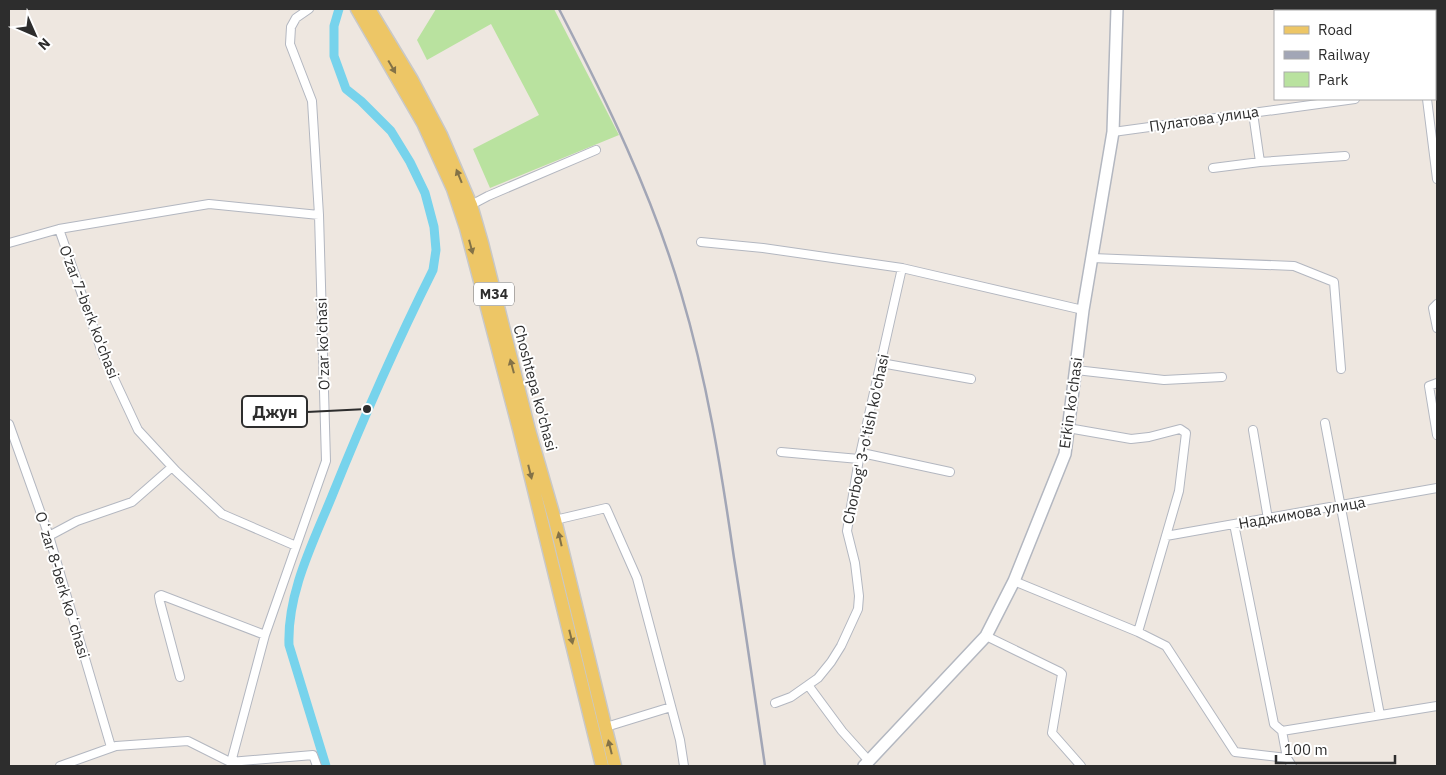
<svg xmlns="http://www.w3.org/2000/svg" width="1446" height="775" font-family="'IBM Plex Sans',sans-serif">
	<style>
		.green { fill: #b9e29f }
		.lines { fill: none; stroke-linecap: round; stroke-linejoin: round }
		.canal { stroke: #77d3ec; stroke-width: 9 }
		.street-casing { stroke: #b3b7c0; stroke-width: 10 }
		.secondary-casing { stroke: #b3b7c0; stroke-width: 14 }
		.primary-casing { stroke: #c8c8c8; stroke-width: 15 }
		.street { stroke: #fff; stroke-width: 8 }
		.secondary { stroke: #fff; stroke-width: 11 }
		.primary { stroke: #edc666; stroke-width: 12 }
		.rail { stroke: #a2a6b6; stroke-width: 2.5 }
		.oneway { fill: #837247 }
		.labels { text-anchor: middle; stroke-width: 4; stroke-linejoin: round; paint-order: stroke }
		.shield { fill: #fff; stroke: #6c6c6c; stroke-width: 1 }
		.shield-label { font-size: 14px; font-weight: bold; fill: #2d2d2d }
		.street-label { font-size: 15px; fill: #2d2d2d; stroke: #fff }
		.leader { fill: none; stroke: #2d2d2d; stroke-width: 2 }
		.callout-dot { fill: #2d2d2d; stroke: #fff; stroke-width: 2 }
		.callout { fill: #fff; stroke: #2d2d2d; stroke-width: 2 }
		.callout-label { font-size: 16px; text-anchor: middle; font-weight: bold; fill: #2d2d2d }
	</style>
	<rect width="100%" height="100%" fill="#eee7e0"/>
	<!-- green -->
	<path class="green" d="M 436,9 L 554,9 L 619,135 L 490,188 L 473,149 L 539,115 L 491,24 L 427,60 L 417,40 Z"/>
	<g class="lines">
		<!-- canal -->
		<path class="canal" d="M 326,766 L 289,645 C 287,593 313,543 332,496 C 363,419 396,344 433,270 L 436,250 L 434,227 L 425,193 L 410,162 L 391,131 L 361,101 L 346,89 L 334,56 L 334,26 L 339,9"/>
		<defs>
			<path id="street" d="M 1435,87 L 1437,87
				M 1427,99 L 1437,179
				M 1253,113 L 1260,162
				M 1113,132 L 1355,99
				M 1213,168 L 1260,162 L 1345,156
				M 471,205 L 488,196 L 596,150
				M 59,229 L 103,355 L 138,430 L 176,471 L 222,514 L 296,546
				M 701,242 L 763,248 L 902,268 L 1083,310
				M 9,243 L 59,229 L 209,204 L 319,215
				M 1092,258 L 1294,266 L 1334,282 L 1341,369
				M 1437,304 L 1433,308 L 1437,328
				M 881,363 L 971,379
				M 1076,370 L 1164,380 L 1222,377
				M 1437,383 L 1429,386 L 1437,435
				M 1325,423 L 1380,715
				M 9,424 L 49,536 L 111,747
				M 1068,428 L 1131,439 L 1149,437 L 1180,429 L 1186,433 L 1179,491 L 1138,632
				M 1253,430 L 1268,519
				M 781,452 L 859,459 L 862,453 L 950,472
				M 555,520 L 606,508 L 637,578 L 680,740 L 684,766
				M 1234,524 L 1274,724 L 1282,731 L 1287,758 L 1292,766
				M 49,536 L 77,521 L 132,502 L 172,467
				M 1166,536 L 1437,488
				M 1014,581 L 1138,632 L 1166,646 L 1235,752 L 1287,758
				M 986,636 L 1060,672 L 1062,674 L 1052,733 L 1081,766
				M 180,677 L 160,602 L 159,596 L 161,595 L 265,635
				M 808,685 L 842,731 L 869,761
				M 775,703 L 791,697 L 818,678 L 831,662 L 841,646 L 858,609 L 859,596 L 855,563 L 847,531 L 859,459 L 902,268
				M 606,727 L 671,707
				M 1282,731 L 1437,706
				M 60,766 L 116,746 L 188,741 L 230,762 L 313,755 L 317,766
				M 230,766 L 265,635 L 326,461 L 319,215 L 312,101 L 290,44 L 291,27 L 296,18 L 309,9"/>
			<path id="secondary" d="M 864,766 L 986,636 L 1014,581 L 1065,454 L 1083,310 L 1113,132 L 1117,9"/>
			<path id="primary" d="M 357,9 L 423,123 L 453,189 L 466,228 L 519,429 L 602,766
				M 369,9 L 412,80 L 441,135 L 471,205 L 482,243 L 529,430 L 555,520 L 615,766"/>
		</defs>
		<!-- street casing -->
		<use href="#street" class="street-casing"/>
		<!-- secondary casing -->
		<use href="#secondary" class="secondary-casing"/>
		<!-- primary casing -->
		<use href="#primary" class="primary-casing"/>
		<!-- street -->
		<use href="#street" class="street"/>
		<!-- secondary -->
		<use href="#secondary" class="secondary"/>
		<!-- primary -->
		<use href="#primary" class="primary"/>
		<!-- rail -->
		<path class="rail" d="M 559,9 C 606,100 652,194 681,293 C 707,380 721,468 734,558 C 745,627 755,697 765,766"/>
	</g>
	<!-- one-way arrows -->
	<defs><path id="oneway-solid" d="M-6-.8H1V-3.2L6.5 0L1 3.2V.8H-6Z" transform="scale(1.25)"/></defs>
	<g class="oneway">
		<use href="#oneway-solid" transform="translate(392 67) rotate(60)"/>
		<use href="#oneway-solid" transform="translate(459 176) rotate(-112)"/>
		<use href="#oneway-solid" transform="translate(471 247) rotate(75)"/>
		<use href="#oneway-solid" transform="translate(512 366) rotate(-105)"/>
		<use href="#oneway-solid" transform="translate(530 472) rotate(76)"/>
		<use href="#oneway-solid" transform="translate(560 539) rotate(-103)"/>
		<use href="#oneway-solid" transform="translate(571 637) rotate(76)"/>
		<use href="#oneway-solid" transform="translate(610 747) rotate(-104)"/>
	</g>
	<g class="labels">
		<!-- shield labels -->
		<rect class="shield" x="474" y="282.5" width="40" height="23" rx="4"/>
		<g class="shield-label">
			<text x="494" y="299">M34</text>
		</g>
		<!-- street labels -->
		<g class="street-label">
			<text transform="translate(1204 119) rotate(-8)" y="5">Пулатова улица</text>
			<text transform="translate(89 312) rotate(69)" y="5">O'zar 7-berk ko'chasi</text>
			<text transform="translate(323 344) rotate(-92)" y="5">O'zar ko'chasi</text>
			<text transform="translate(535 388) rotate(75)" y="5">Choshtepa ko'chasi</text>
			<text transform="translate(1071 403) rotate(-82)" y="5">Erkin ko'chasi</text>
			<text transform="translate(866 439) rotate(-78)" y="5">Chorbog' 3-o'tish ko'chasi</text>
			<text transform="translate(1302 513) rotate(-10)" y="5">Наджимова улица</text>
			<text transform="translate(62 585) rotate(73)" y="5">Oʻzar 8-berk koʻchasi</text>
		</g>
	</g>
	<!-- callouts -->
	<path class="leader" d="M367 409L307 412"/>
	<circle class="callout-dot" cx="367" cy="409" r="5"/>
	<rect class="callout" x="242" y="396" width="65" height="31" rx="5"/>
	<g class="callout-label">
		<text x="275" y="418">Джун</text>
	</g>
	<!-- border -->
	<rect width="1446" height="775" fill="none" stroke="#2d2d2d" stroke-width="20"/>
	<!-- legend -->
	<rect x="1274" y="10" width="162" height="90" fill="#ffffff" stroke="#ababab"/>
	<rect x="1284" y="26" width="25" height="8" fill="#edc666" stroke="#ababab"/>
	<text x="1318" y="35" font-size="15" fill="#2d2d2d">Road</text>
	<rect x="1284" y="51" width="25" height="8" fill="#a2a6b6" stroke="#ababab"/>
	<text x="1318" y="60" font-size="15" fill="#2d2d2d">Railway</text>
	<rect x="1284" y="72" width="25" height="15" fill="#b9e29f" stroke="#ababab"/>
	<text x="1318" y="85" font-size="15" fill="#2d2d2d">Park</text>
	<!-- north arrow -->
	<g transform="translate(35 35) rotate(135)" stroke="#ffffff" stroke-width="4" paint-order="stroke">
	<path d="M0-4L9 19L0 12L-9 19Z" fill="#2d2d2d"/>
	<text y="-8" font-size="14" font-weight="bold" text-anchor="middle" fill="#2d2d2d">N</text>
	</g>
	<!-- scale -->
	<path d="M1276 755v8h119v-8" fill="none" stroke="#2d2d2d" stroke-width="2.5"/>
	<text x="1284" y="755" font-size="15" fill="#2d2d2d" stroke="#ffffff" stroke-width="4" paint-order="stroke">100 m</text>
</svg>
